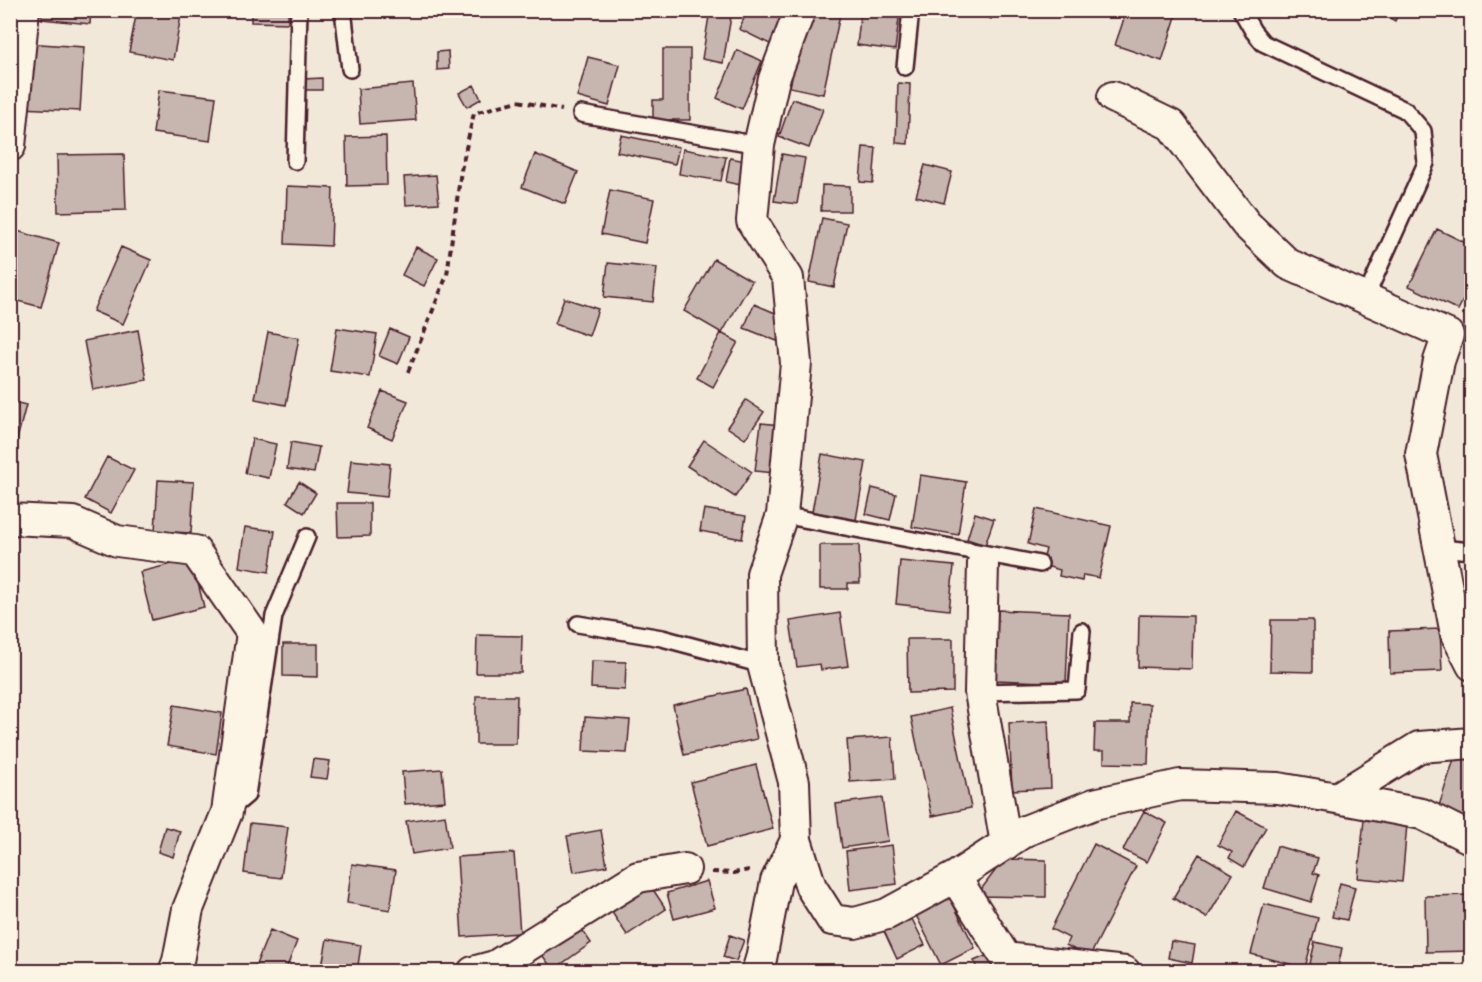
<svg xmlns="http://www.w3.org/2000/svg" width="1482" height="982" font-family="'Indie Flower',sans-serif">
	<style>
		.building { fill: #c7b6af; stroke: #4a1f2b; stroke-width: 1.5 }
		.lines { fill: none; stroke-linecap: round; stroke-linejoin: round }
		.service-casing { stroke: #4a1f2b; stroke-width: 20 }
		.minor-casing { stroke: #4a1f2b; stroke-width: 34 }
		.path { stroke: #4a1f2b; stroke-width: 4; stroke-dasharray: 6 4.5; stroke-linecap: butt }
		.service { stroke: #fcf5e5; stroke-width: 15 }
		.minor { stroke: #fcf5e5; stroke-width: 30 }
	</style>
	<rect width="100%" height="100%" fill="#f1e8da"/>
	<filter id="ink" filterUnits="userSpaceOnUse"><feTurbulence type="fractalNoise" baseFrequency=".0167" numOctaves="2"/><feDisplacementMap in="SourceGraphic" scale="12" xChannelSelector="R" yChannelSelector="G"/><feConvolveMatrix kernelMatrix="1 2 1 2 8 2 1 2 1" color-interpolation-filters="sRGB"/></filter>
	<g filter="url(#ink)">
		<!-- building -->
		<path class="building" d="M 42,10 L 91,10 L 90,24 L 42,19 Z
			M 137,10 L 182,10 L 173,60 L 129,52 Z
			M 251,10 L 288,10 L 288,23 L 251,22 Z
			M 710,10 L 732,11 L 723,63 L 702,59 Z
			M 748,10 L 791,10 L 774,46 L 739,29 Z
			M 806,10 L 841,10 L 823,94 L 790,87 Z
			M 861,10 L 900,10 L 895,50 L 857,45 Z
			M 974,10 L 995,10 L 991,19 Z
			M 1127,10 L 1178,10 L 1162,61 L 1115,45 Z
			M 1376,10 L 1400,10 L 1395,21 Z
			M 26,43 L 84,47 L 80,111 L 22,108 Z
			M 663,49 L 690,49 L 690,120 L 653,120 L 653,100 L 663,100 Z
			M 737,50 L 762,61 L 742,109 L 717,98 Z
			M 448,51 L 449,69 L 437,70 L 437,52 Z
			M 588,57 L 620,65 L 609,106 L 577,97 Z
			M 322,78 L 322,90 L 303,90 L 303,79 Z
			M 898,83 L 910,84 L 908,144 L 896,143 Z
			M 413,84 L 416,120 L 360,124 L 358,89 Z
			M 474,85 L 481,99 L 467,107 L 459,93 Z
			M 159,90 L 216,97 L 210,141 L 153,133 Z
			M 792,99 L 823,109 L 809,148 L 779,137 Z
			M 621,135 L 679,147 L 675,164 L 617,152 Z
			M 386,136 L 387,185 L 347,186 L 346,137 Z
			M 863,147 L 876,148 L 873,183 L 860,182 Z
			M 683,149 L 726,157 L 721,181 L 679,174 Z
			M 124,154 L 126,210 L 58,212 L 57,155 Z
			M 535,154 L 578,172 L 565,204 L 522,187 Z
			M 782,154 L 805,158 L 797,204 L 774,201 Z
			M 730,158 L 746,161 L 741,185 L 726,182 Z
			M 925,165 L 952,172 L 944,203 L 916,196 Z
			M 436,175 L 439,203 L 406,205 L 404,177 Z
			M 822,185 L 850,186 L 850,211 L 821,211 Z
			M 287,186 L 333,188 L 331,246 L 285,244 Z
			M 610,190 L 654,199 L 645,243 L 601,234 Z
			M 822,218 L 847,223 L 834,287 L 809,282 Z
			M 10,229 L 59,243 L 41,307 L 10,299 Z
			M 1437,229 L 1472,246 L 1472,283 L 1458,310 L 1409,286 Z
			M 121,247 L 151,260 L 123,324 L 93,311 Z
			M 416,247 L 438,258 L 424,286 L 402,275 Z
			M 714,259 L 752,281 L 722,333 L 684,311 Z
			M 608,263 L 657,268 L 653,302 L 604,297 Z
			M 564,298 L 598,309 L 589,336 L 555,324 Z
			M 754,304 L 787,318 L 777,341 L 744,328 Z
			M 337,328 L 377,334 L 370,377 L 330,371 Z
			M 390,329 L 409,337 L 398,364 L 379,356 Z
			M 138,330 L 147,380 L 93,390 L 84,341 Z
			M 268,332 L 299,338 L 286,405 L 255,399 Z
			M 721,333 L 738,342 L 713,387 L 697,378 Z
			M 382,391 L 408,401 L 392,439 L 367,428 Z
			M 746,400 L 764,412 L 745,439 L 727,427 Z
			M 10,401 L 26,405 L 14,451 L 10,450 Z
			M 761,423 L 781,425 L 775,473 L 755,471 Z
			M 252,439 L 276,444 L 269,478 L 245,473 Z
			M 704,440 L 752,472 L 735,497 L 687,466 Z
			M 291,442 L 319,447 L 314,473 L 287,469 Z
			M 822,454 L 866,462 L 856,520 L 812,512 Z
			M 107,457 L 134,470 L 111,513 L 85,499 Z
			M 351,460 L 390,464 L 387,497 L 347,493 Z
			M 920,475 L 966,482 L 958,535 L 912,527 Z
			M 158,480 L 194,482 L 191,533 L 155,531 Z
			M 299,482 L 316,493 L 304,513 L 287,502 Z
			M 872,488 L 896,494 L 890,520 L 866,514 Z
			M 337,503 L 370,503 L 370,536 L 338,537 Z
			M 704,509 L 746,516 L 742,539 L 700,531 Z
			M 1036,509 L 1111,526 L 1099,578 L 1083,575 L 1082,581 L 1059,576 L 1060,570 L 1042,565 L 1046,549 L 1028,544 Z
			M 975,513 L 994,519 L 985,545 L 967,539 Z
			M 245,527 L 275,531 L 269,572 L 239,567 Z
			M 820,545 L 859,545 L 860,583 L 848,583 L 848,589 L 820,589 Z
			M 192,559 L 204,607 L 152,620 L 140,572 Z
			M 900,561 L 954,566 L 949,610 L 896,604 Z
			M 998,610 L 1069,613 L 1066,683 L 995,680 Z
			M 840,613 L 848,666 L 821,670 L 820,664 L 797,667 L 790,621 Z
			M 1139,615 L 1193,616 L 1192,669 L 1138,667 Z
			M 1271,620 L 1313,620 L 1313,672 L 1270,671 Z
			M 1440,629 L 1442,671 L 1390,673 L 1389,631 Z
			M 477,635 L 522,636 L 521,673 L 476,673 Z
			M 907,639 L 953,639 L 953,692 L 908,693 Z
			M 283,644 L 318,644 L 318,677 L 283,676 Z
			M 592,661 L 626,662 L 625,690 L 591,688 Z
			M 746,689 L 757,739 L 684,755 L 673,705 Z
			M 476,696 L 517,696 L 516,744 L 476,744 Z
			M 1130,703 L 1150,704 L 1148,764 L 1104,763 L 1104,751 L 1094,751 L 1095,723 L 1130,723 Z
			M 174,705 L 222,713 L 216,754 L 167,746 Z
			M 950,708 L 971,808 L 932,816 L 911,717 Z
			M 585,717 L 630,720 L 627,753 L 583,751 Z
			M 1048,721 L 1051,788 L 1012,790 L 1009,723 Z
			M 892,737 L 895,779 L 850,782 L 847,740 Z
			M 1457,750 L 1472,755 L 1472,820 L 1438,809 Z
			M 313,759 L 330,761 L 327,779 L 310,777 Z
			M 756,765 L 773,829 L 707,846 L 691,782 Z
			M 442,769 L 445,801 L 405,804 L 402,772 Z
			M 882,798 L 888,841 L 842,848 L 836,804 Z
			M 1144,811 L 1167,823 L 1147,862 L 1123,850 Z
			M 1236,811 L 1266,827 L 1244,867 L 1229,858 L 1232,852 L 1218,845 Z
			M 445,815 L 450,848 L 412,854 L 406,821 Z
			M 1364,820 L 1407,824 L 1402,882 L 1358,878 Z
			M 250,823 L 288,827 L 281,878 L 244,873 Z
			M 165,827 L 180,831 L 173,857 L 158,852 Z
			M 601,830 L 607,866 L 574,872 L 567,836 Z
			M 1094,844 L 1136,866 L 1089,958 L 1066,945 L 1069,938 L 1051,929 Z
			M 892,845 L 897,884 L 850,890 L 846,851 Z
			M 1277,846 L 1318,858 L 1313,873 L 1319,875 L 1311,902 L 1264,888 Z
			M 514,853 L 520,933 L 462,937 L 457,857 Z
			M 1199,854 L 1233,874 L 1207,918 L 1173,898 Z
			M 1004,859 L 1046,860 L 1046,897 L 976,896 Z
			M 352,864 L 396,870 L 390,910 L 347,903 Z
			M 707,881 L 715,908 L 674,919 L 667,893 Z
			M 1340,883 L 1355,887 L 1347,920 L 1332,917 Z
			M 650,885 L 666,909 L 627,935 L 611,911 Z
			M 948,894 L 975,948 L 941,965 L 914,911 Z
			M 1472,895 L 1472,951 L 1426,952 L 1425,896 Z
			M 1264,904 L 1318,918 L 1305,968 L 1251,954 Z
			M 911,917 L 925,945 L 897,959 L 884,931 Z
			M 579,925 L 591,943 L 553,970 L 540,952 Z
			M 270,930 L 297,941 L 285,972 L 253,972 Z
			M 730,935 L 744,940 L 736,961 L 723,957 Z
			M 327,939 L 361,945 L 357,972 L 321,972 Z
			M 1171,941 L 1195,945 L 1192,963 L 1168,958 Z
			M 1315,942 L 1342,948 L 1337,972 L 1308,972 Z
			M 988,955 L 995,972 L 978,972 L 974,961 Z"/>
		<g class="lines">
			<defs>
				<path id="service" d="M 343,10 L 350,69
					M 1241,10 L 1253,31 L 1263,43 L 1405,110 L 1423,131 L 1426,163 L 1365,299
					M 905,67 L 911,10
					M 581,114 L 759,145
					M 295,161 L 299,10
					M 782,515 L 1040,564
					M 1439,548 L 1472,551
					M 578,624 L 662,638 L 763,665
					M 980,692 L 1077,690 L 1082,631
					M 229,810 L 247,795 L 274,616 L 307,537"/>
				<path id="minor" d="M 800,10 L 774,79 L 759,145 L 752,221 L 788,278 L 796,363 L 782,515 L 762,574 L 763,665 L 794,782 L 796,840 L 811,887 L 832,920 L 855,923 L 887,914 L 955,877 L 1025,831 L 1094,804 L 1180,785 L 1278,788 L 1337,798 L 1419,747 L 1472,743
					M 1113,97 L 1171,125 L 1246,224 L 1288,264 L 1448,335 L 1439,361 L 1421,454 L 1456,634 L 1472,665
					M 10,146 L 24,10
					M 10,519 L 73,522 L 117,541 L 195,551 L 252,633 L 227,812 L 188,909 L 178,961 L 174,972
					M 983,563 L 980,692 L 1006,844
					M 1337,798 L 1422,814 L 1472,839
					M 955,877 L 1006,958 L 1125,972
					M 473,972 L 495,966 L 638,877 L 685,869
					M 757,972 L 761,959 L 776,881 L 796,840"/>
			</defs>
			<!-- service casing -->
			<use href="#service" class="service-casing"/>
			<!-- minor casing -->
			<use href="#minor" class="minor-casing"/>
			<!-- path -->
			<path class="path" d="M 1463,315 L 1472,303
				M 408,372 L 447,275 L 461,170 L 474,113 L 518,101 L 562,110
				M 712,872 L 734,873 L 749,870"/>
			<!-- service -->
			<use href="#service" class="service"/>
			<!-- minor -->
			<use href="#minor" class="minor"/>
		</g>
	</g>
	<!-- margin -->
	<rect width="1482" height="982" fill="none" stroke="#fcf5e5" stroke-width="36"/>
	<rect x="18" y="18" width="1446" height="946" fill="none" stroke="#4a1f2b" stroke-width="2" filter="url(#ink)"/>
</svg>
